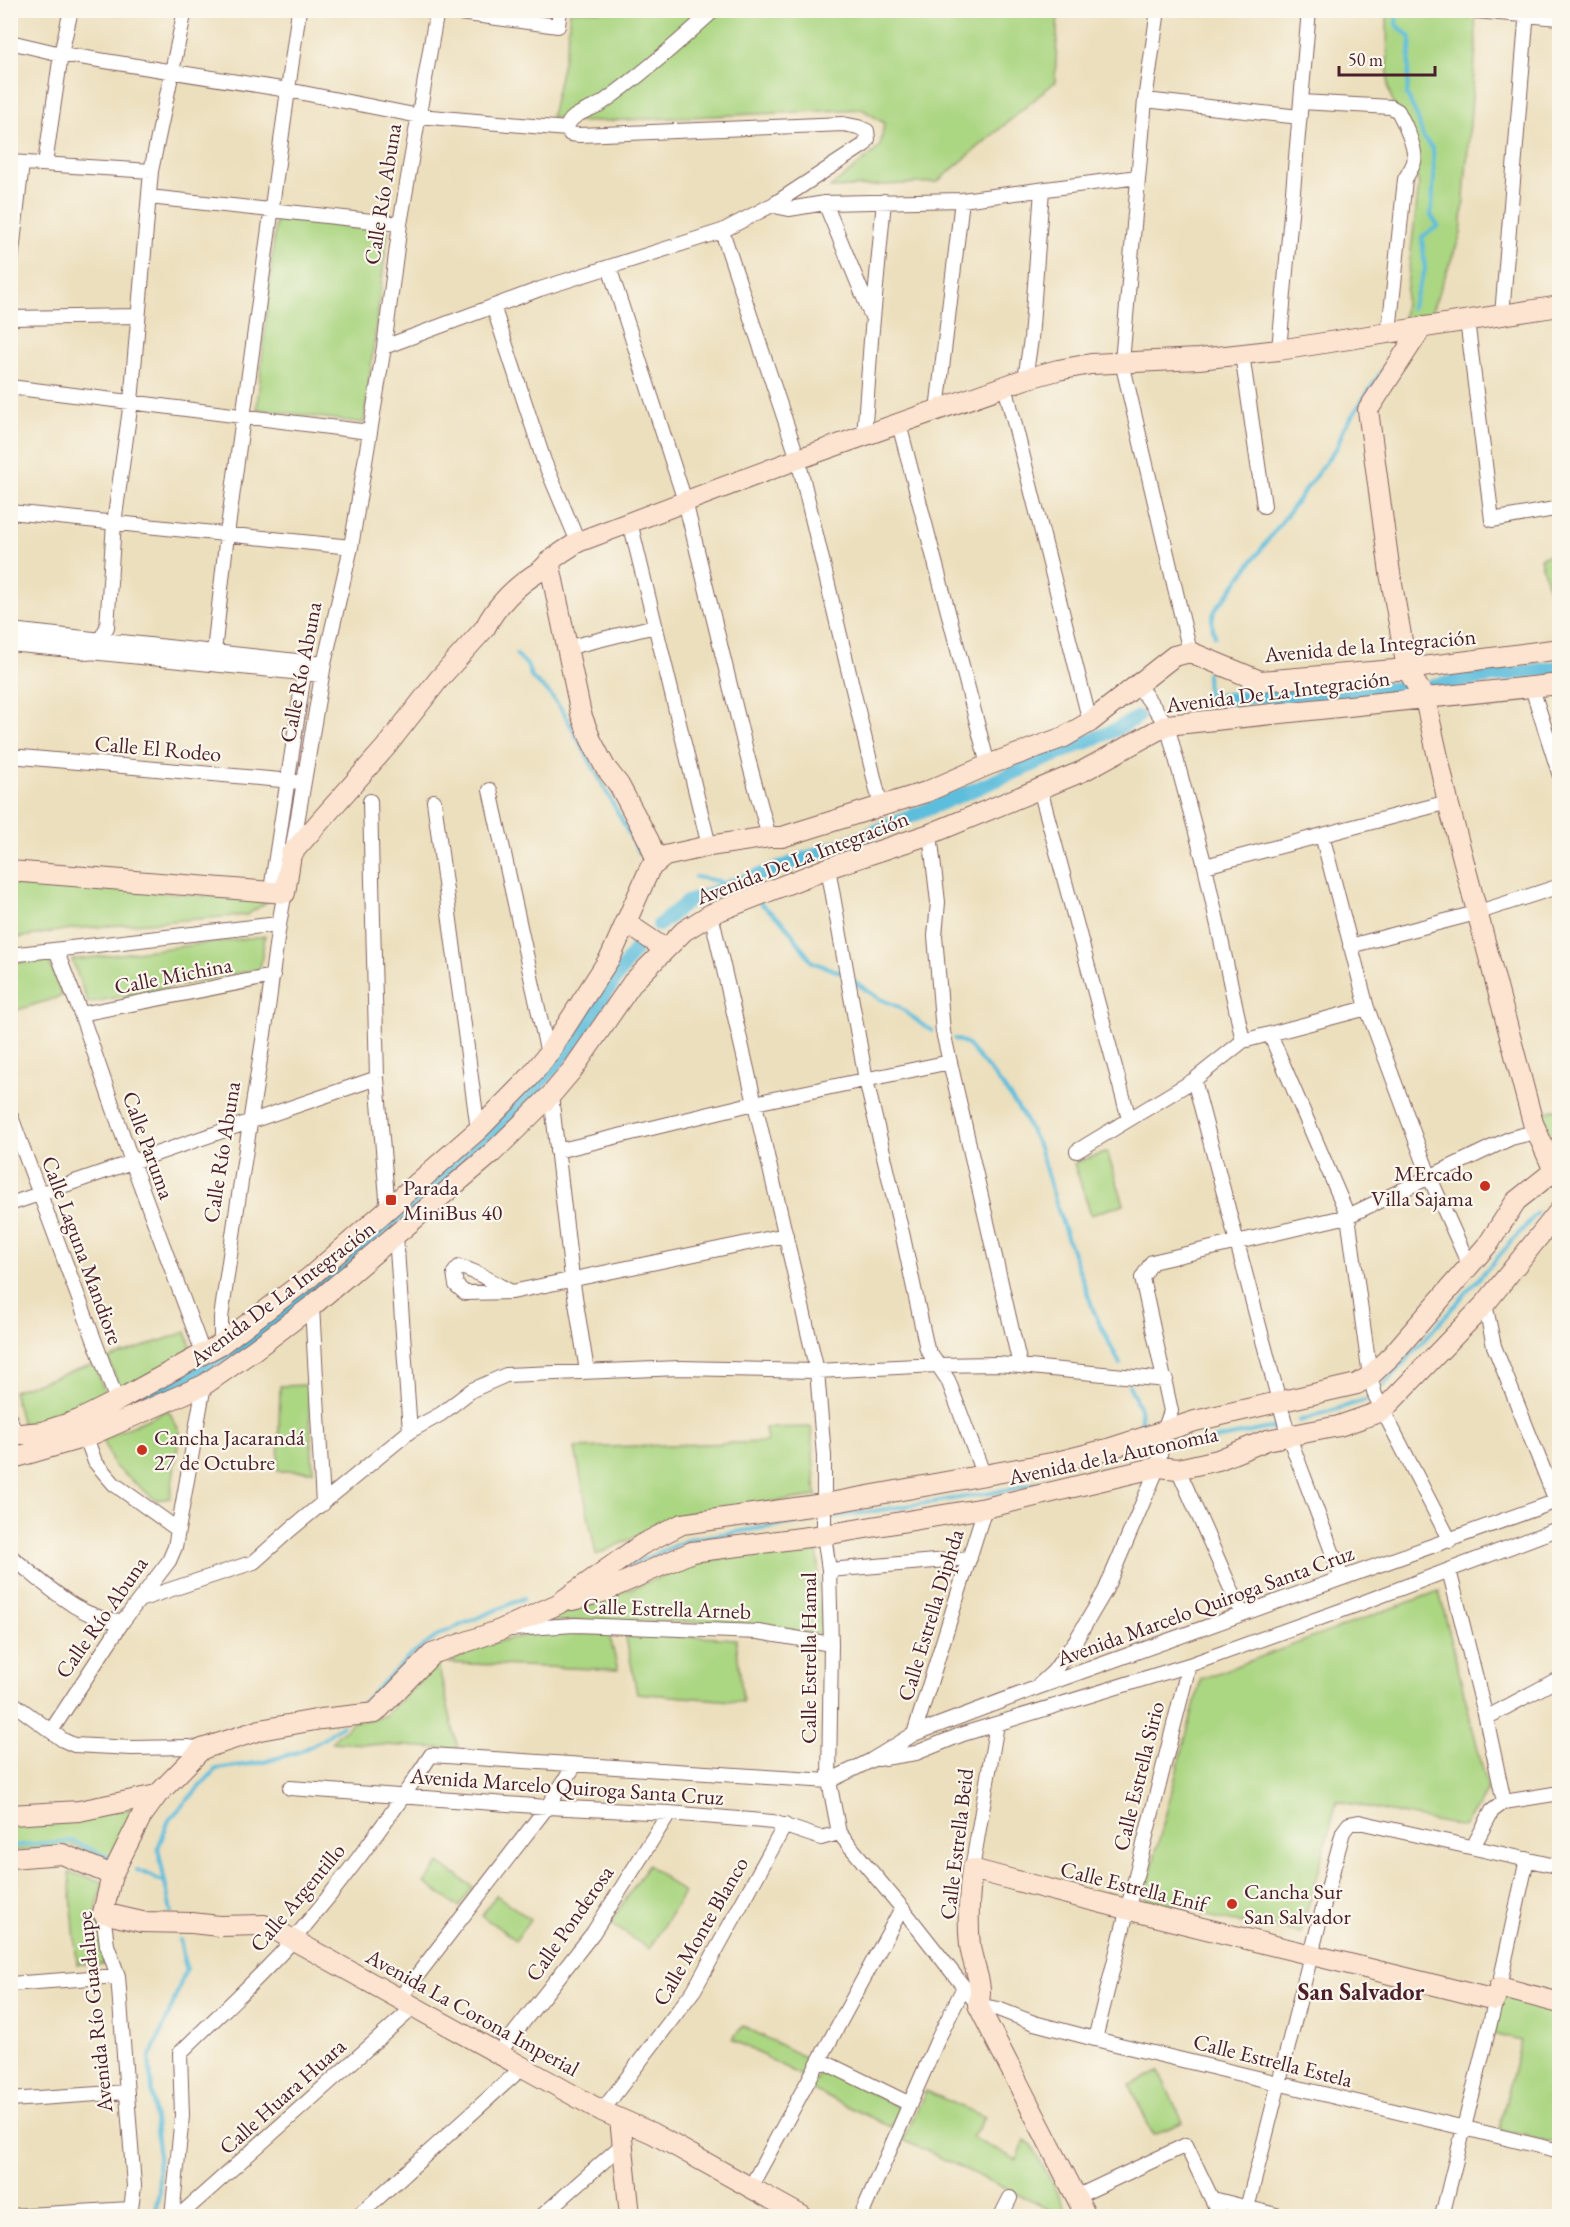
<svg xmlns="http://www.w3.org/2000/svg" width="1570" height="2227" font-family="'EB Garamond',serif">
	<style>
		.green { fill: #abd682; stroke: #7a7a56; stroke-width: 1.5 }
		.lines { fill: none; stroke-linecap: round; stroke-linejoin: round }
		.stream { stroke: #5dbddc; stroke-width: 4 }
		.canal { stroke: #5dbddc; stroke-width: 14 }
		.street-casing { stroke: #83625e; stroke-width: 16 }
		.secondary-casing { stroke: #83625e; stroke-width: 22 }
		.street { stroke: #fff; stroke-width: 14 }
		.secondary { stroke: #fde4d1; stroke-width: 20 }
		.poi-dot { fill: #c8321e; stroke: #fbf7ec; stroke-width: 2 }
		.labels { text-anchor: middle; stroke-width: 4.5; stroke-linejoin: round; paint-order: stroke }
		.street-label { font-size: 22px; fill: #4a1f2b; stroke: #fbf7ec }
		.poi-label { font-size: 22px; fill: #4a1f2b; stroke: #fbf7ec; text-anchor: start }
		.neighbourhood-label { font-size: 24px; font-weight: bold; fill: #4a1f2b; stroke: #fbf7ec }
	</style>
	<rect width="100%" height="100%" fill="#fbf7ec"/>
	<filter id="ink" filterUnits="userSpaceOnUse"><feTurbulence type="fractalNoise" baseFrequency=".0167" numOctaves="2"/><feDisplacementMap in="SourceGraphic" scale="12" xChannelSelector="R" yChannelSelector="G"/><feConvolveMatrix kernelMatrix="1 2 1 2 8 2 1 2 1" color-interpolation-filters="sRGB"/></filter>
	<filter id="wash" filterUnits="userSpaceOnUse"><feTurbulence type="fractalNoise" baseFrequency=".008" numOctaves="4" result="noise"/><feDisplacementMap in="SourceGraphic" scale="24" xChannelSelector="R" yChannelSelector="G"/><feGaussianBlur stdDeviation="1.35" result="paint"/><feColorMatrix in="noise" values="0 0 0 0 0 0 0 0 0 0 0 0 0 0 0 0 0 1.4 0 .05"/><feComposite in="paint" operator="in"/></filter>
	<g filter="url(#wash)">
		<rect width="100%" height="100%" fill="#ecdfbd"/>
		<!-- green -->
		<path class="green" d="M 570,11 L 1058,11 L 1055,82 L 937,182 L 830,188 L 880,147 L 884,123 L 862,109 L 581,122 L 551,117 L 567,44 Z
			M 1387,11 L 1475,11 L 1476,48 L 1461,234 L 1431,313 L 1403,319 L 1419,184 L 1388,88 Z
			M 276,218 L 388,231 L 364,423 L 257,409 Z
			M 1559,552 L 1559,609 L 1554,610 L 1540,558 Z
			M 11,880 L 268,901 L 247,915 L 70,929 L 11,939 Z
			M 265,936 L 260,969 L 88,1003 L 72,960 Z
			M 48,959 L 62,996 L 11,1012 L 11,964 Z
			M 1559,1108 L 1559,1145 L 1555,1147 L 1542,1114 Z
			M 1107,1152 L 1124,1204 L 1091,1215 L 1074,1163 Z
			M 186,1332 L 193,1352 L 121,1390 L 108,1359 Z
			M 94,1364 L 107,1398 L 62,1415 L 22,1424 L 13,1391 Z
			M 308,1385 L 313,1471 L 278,1471 L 280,1386 Z
			M 168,1410 L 180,1432 L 170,1498 L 156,1500 L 114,1466 L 103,1439 Z
			M 811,1427 L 816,1496 L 686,1514 L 596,1555 L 575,1448 L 767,1442 L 765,1428 Z
			M 817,1544 L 822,1635 L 734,1622 L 539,1621 L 581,1608 L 699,1562 Z
			M 1439,1591 L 1488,1790 L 1464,1827 L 1337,1801 L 1301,1933 L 1255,1923 L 1254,1926 L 1202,1915 L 1202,1911 L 1144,1898 L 1201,1679 Z
			M 543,1632 L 609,1633 L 618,1670 L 449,1663 L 482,1645 Z
			M 625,1633 L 736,1639 L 743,1702 L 637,1693 Z
			M 438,1664 L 458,1749 L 331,1742 L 353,1722 L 384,1716 Z
			M 139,1808 L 120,1845 L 107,1860 L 73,1846 L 11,1851 L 11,1823 Z
			M 439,1863 L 473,1887 L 459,1907 L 425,1883 Z
			M 648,1865 L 684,1893 L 649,1949 L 610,1923 Z
			M 69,1872 L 103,1882 L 96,1913 L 105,1964 L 77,1964 Z
			M 496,1895 L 530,1919 L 516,1940 L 482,1916 Z
			M 1503,1996 L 1559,2010 L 1559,2144 L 1499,2129 L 1521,2041 L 1494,2034 Z
			M 743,2026 L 812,2061 L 803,2077 L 732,2039 Z
			M 822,2067 L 900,2108 L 891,2127 L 811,2089 Z
			M 1159,2072 L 1183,2122 L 1153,2135 L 1130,2085 Z
			M 926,2091 L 985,2117 L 972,2138 L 1017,2160 L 1025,2140 L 1032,2145 L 1069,2216 L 1063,2216 L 903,2140 Z"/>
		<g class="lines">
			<!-- stream -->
			<path class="stream" d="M 1397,10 L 1396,24 L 1411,38 L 1407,95 L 1417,116 L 1423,137 L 1433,149 L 1434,180 L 1431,215 L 1438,226 L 1422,237 L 1425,270 L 1411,309
				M 1215,636 C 1209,620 1213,609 1225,598 L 1337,447 L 1344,428 L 1390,359
				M 516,654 L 527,665 L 532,678 L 549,693 L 564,713 L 640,854
				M 1207,673 L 1208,700
				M 695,877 L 719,881
				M 760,903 L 785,924 L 812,962 L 842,973
				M 851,979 L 878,998 L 899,1007 L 924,1026 L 932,1030
				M 955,1039 L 966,1043 L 1002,1085 L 1022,1114 L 1039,1147 L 1063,1226 L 1095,1314 L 1120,1364
				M 1129,1385 L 1140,1409 L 1142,1427
				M 1383,1386 L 1537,1213
				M 1299,1421 L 1365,1400
				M 1187,1445 L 1275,1427
				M 1145,1448 L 1147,1460
				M 835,1517 L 991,1493 L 1103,1470
				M 624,1568 L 690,1539 L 814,1520
				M 359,1707 L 409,1657 L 440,1634 L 524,1598
				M 10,1846 L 72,1841 L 108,1857
				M 137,1870 L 165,1882
				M 171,1912 L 158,1848 L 169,1820 L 216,1769 L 264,1762 L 301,1751 L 322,1740 L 342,1725
				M 154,2216 L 159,2193 L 158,2150 L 149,2059 L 169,2014 L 186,1969 L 180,1940"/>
			<!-- canal -->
			<path class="canal" d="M 1433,685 L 1560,667
				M 1208,700 L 1416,687
				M 659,925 L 687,902 L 862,837 L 1115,730 L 1138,717
				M 133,1407 L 234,1350 L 276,1322 L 333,1275 L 362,1246 L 474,1151 L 531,1094 L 574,1043 L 636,948"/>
		</g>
	</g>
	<g filter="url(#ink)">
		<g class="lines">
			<defs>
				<path id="street" d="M 437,10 L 558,26 L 560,10
					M 1158,10 L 1145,100 L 1122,362 L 1190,652
					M 1462,10 L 1560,18
					M 10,42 L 61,54 L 288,90 L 419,116 L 567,129
					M 1145,100 L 1300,117
					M 1301,102 L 1391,107 L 1398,111 C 1404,122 1417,149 1414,162 C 1412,168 1408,174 1405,179 L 1389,332
					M 10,162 L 151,171
					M 45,164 L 61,54 L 71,10
					M 149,197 L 400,224
					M 825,203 L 872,317
					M 774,204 L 779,207 L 789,209 L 825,203 L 962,200 L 1138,177
					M 722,231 L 798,459 L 881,807
					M 609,267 L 685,501 L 747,755 L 769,837
					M 10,270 L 22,163
					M 493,306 L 544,461 L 578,542
					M 1502,315 L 1527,10
					M 10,318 L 138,316
					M 1467,320 L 1492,520 L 1560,508
					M 384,347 L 540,289 L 722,231 L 774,204 L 864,145 L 868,139 L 867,131 L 858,127 L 843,124 L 580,135 L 570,134 L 567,129 C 568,114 591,110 602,103 C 642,75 678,43 714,10
					M 1279,350 L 1309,10
					M 1242,354 L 1264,506
					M 1025,379 L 1031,339 L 1042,190
					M 1005,386 L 1090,722
					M 10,387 L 369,432
					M 937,410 L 962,200
					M 899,424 L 988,765
					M 864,437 L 871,340 L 884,201
					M 10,512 L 351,547
					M 630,522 L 709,846
					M 10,630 L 324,664
					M 10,644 L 322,675
					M 566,648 L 655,626
					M 214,652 L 227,534 L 299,10
					M 87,653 L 100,640 L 107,627 L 114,523 L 131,402 L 151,171 L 185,10
					M 1532,688 L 1560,776
					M 10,756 L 303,782
					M 1040,789 L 1129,1119
					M 490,790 L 548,1054
					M 370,801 L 377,1078 L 388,1210
					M 434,801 L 478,1130
					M 930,834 L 938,902 L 935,936 L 943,1032 L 1020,1365
					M 1322,835 L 1367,1008 L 1430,1178 L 1469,1265
					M 292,852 L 324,664 L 351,547 L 384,347 L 400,224 L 437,10
					M 1205,866 L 1448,802
					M 828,868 L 866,1080 L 903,1237 L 927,1349 L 948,1380 L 984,1476
					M 271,890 L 305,667
					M 711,914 L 817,1371 L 824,1456 L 824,1535 L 829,1570 L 831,1644 L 829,1781 L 839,1833 L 902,1908 L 978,2005 L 998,2009 L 1034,2023 L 1095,2039 L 1560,2151
					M 1350,946 L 1476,913 L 1560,886
					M 56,950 L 81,1014 L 132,1162 L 203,1353
					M 10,955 L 278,924
					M 81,1014 L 273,976
					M 1270,1034 L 1348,1216 L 1370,1376 L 1375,1395 L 1450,1541
					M 1243,1041 L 1367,1008
					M 1194,1080 L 1279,1401 L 1289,1437 L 1342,1578
					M 551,1095 L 572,1278 L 587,1371
					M 10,1114 L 117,1401
					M 557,1151 L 755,1103 L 950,1062
					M 1077,1151 L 1194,1080 L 1243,1041 L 1205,866 L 1167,725 L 1137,684
					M 10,1204 L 377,1078
					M 396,1236 L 410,1431
					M 512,1292 C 494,1284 479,1271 459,1267 L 454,1273 L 456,1285 L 465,1293 L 512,1292 L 786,1235
					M 1485,1304 L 1494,1346 L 1556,1501
					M 312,1306 L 323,1504
					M 221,1344 L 221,1318 C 235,1217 251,1116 267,1015 C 273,974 276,933 285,893
					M 10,1419 L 16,1435
					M 86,1437 L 95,1462 L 114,1484 L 177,1529
					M 1178,1469 L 1242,1614
					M 10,1556 C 43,1581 80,1622 123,1621
					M 829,1570 L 970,1558
					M 1449,1570 L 1486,1718 L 1504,1802
					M 142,1599 L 254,1562 L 291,1529 L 410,1431 L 441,1414 L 472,1390 L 506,1375 L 680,1368 L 817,1371 L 937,1365 L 998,1364 L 1166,1380
					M 511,1629 L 575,1625 L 758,1632 L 831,1644
					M 1039,1685 L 1054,1671 L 1076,1640 L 1105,1591 L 1158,1467 L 1164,1431 L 1171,1411 L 1142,1278 L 1152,1262 L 1348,1216 L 1511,1138 L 1535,1132
					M 10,1701 L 63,1740 L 74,1745 L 132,1748 L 188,1747 L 202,1749
					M 1486,1718 L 1560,1678
					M 51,1731 L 123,1621 L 169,1561 L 175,1547 L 204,1385
					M 914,1734 L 985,1508
					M 878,1759 L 916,1753 L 963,1734 L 1189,1665 L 1351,1607 L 1560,1528
					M 290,1788 L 547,1807 L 669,1813 L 773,1822 L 821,1838 L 839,1833
					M 1473,1847 L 1492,1811 L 1504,1802 L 1560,1793
					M 972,1869 L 997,1724
					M 103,1913 L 107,1945 L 118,1976 L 134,2186 L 130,2216
					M 10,1984 L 118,1976
					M 399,1999 L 547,1807 L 575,1765
					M 1095,2039 L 1189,1665
					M 498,2054 L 593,1933 L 669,1813
					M 820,2060 L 910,2104
					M 10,2100 L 127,2092
					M 602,2111 L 694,1990 L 785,1825
					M 750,2188 L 902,1908
					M 1076,2197 L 1186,2145 L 1220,2216
					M 1213,2199 L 1280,2216
					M 1247,2208 C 1280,2083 1309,1957 1343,1832 L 1349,1824 L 1359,1822 L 1560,1867
					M 10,2216 L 130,2209
					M 172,2216 L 182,2116 L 180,2053 C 218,2015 259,1979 294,1939 C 343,1881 389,1819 431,1755 L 829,1781 L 870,1761 L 914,1734 L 1036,1688 L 1560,1500
					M 179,2216 L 414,2007
					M 358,2216 L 523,2067
					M 542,2216 L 622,2145
					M 861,2216 L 938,2039 L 963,1989
					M 1001,2216 L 1010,2198
					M 1442,2216 L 1499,1987 L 1527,1859"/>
				<path id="secondary" d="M 1422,327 L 1368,410 L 1390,573 L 1407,669 L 1425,699 L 1448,802 L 1533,1123 L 1554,1171 L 1560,1178
					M 549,561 L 581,714 L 591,740 L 605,767 L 619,785 L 649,841 L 657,862
					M 10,871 L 285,893 L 291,854 L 385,748 L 439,679 L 485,628 C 496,605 518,584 540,571 C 544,568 547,564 550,561 C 559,554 568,548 578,542 L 798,459 L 1025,379 L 1058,370 L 1091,364 L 1199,359 L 1279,350 L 1560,306
					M 625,922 L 665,949
					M 10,1435 L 42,1432 L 79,1420 L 117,1401 L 221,1344 L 310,1277 L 478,1130 L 529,1078 L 548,1054 L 611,956 L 650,868 L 665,856 L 709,846 L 769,837 L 782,837 L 926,792 L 988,765 L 1064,737 L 1090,722 L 1174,656 L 1190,652 L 1260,681 L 1407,669 L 1560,649
					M 10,1459 L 86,1437 L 204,1385 L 254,1350 L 312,1306 L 492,1153 L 551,1095 L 573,1069 L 633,982 L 684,931 L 711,914 L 828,868 L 930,834 L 1083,771 L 1167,725 L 1560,684
					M 572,1600 L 602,1592 L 692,1552 L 824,1535 L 985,1508 L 1158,1467 L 1178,1469 L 1218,1460 L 1267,1440 L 1339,1426 L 1382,1411 L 1485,1304 L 1560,1210
					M 10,1815 L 79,1811 L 157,1795
					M 10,1858 L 62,1854 L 112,1875
					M 1499,1987 L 1560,2003
					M 620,2119 L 630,2216
					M 802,2216 L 652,2133 L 602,2111 L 279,1932 L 264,1925 L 219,1926 L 192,1923 L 142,1922 L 103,1913 L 112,1875 L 141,1817 L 157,1795 L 202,1749 L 260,1730 L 321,1719 L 375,1713 L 432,1654 L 500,1630 L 558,1604 L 641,1545 L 682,1524 L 824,1504 L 1057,1462 L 1108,1449 L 1195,1421 L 1357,1384 L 1370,1376 L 1392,1355 L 1489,1243 L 1516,1201 L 1554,1171 L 1560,1169
					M 1086,2216 L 978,2005 C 985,1984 972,1966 970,1945 C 967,1919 969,1895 972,1869 C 1145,1916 1320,1956 1495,2000"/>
			</defs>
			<!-- street casing -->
			<use href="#street" class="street-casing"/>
			<!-- secondary casing -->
			<use href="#secondary" class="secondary-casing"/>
			<!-- street -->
			<use href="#street" class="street"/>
			<!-- secondary -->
			<use href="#secondary" class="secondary"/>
		</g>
	</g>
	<!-- markers -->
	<g class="poi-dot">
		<circle cx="1485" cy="1186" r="6"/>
		<rect x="385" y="1194" width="12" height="12" rx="3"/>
		<circle cx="142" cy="1450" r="6"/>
		<circle cx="1232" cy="1904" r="6"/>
	</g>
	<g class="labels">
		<!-- street labels -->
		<g class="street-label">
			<text transform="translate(382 194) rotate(-81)" y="8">Calle Río Abuna</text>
			<text transform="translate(1370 645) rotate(-5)" y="8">Avenida de la Integración</text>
			<text transform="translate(300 672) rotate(-79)" y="8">Calle Río Abuna</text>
			<text transform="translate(1278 691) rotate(-7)" y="8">Avenida De La Integración</text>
			<text transform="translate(158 748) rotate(5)" y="8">Calle El Rodeo</text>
			<text transform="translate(802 857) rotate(-21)" y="8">Avenida De La Integración</text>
			<text transform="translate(173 975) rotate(-11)" y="8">Calle Michina</text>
			<text transform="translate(149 1145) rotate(70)" y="8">Calle Paruma</text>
			<text transform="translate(221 1152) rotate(-81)" y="8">Calle Río Abuna</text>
			<text transform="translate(83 1250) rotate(70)" y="8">Calle Laguna Mandiore</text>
			<text transform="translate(282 1293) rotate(-37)" y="8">Avenida De La Integración</text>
			<text transform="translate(1113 1455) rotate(-12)" y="8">Avenida de la Autonomía</text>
			<text transform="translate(1205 1605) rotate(-20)" y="8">Avenida Marcelo Quiroga Santa Cruz</text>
			<text transform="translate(667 1608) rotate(2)" y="8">Calle Estrella Arneb</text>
			<text transform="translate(930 1615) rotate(-73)" y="8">Calle Estrella Diphda</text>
			<text transform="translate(101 1617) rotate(-55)" y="8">Calle Río Abuna</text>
			<text transform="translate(808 1658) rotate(-90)" y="8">Calle Estrella Hamal</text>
			<text transform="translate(1138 1776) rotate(-76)" y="8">Calle Estrella Sirio</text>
			<text transform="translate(567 1786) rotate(4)" y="8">Avenida Marcelo Quiroga Santa Cruz</text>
			<text transform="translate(956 1844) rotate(-83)" y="8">Calle Estrella Beid</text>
			<text transform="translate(1134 1886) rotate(14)" y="8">Calle Estrella Enif</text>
			<text transform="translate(297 1897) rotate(-50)" y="8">Calle Argentillo</text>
			<text transform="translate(569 1923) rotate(-55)" y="8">Calle Ponderosa</text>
			<text transform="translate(700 1931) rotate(-60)" y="8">Calle Monte Blanco</text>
			<text transform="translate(94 2012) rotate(-96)" y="8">Avenida Río Guadalupe</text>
			<text transform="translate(473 2012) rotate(29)" y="8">Avenida La Corona Imperial</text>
			<text transform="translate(1273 2060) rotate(14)" y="8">Calle Estrella Estela</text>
			<text transform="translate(282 2096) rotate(-42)" y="8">Calle Huara Huara</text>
		</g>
		<!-- poi labels -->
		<g class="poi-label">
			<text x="1473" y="1181" text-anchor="end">MErcado<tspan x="1473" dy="25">Villa Sajama</tspan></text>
			<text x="403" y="1195">Parada<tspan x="403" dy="25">MiniBus 40</tspan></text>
			<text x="154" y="1445">Cancha Jacarandá<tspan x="154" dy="25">27 de Octubre</tspan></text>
			<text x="1244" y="1899">Cancha Sur<tspan x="1244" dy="25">San Salvador</tspan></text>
		</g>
		<!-- neighbourhood labels -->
		<g class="neighbourhood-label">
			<text x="1361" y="2000">San Salvador</text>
		</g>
	</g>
	<!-- margin -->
	<rect width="1570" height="2227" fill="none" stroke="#fbf7ec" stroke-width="36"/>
	<!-- scale -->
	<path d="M1339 66v9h96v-9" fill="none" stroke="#4a1f2b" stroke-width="3"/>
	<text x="1348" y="66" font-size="18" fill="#4a1f2b" stroke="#fbf7ec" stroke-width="4.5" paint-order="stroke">50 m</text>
</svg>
